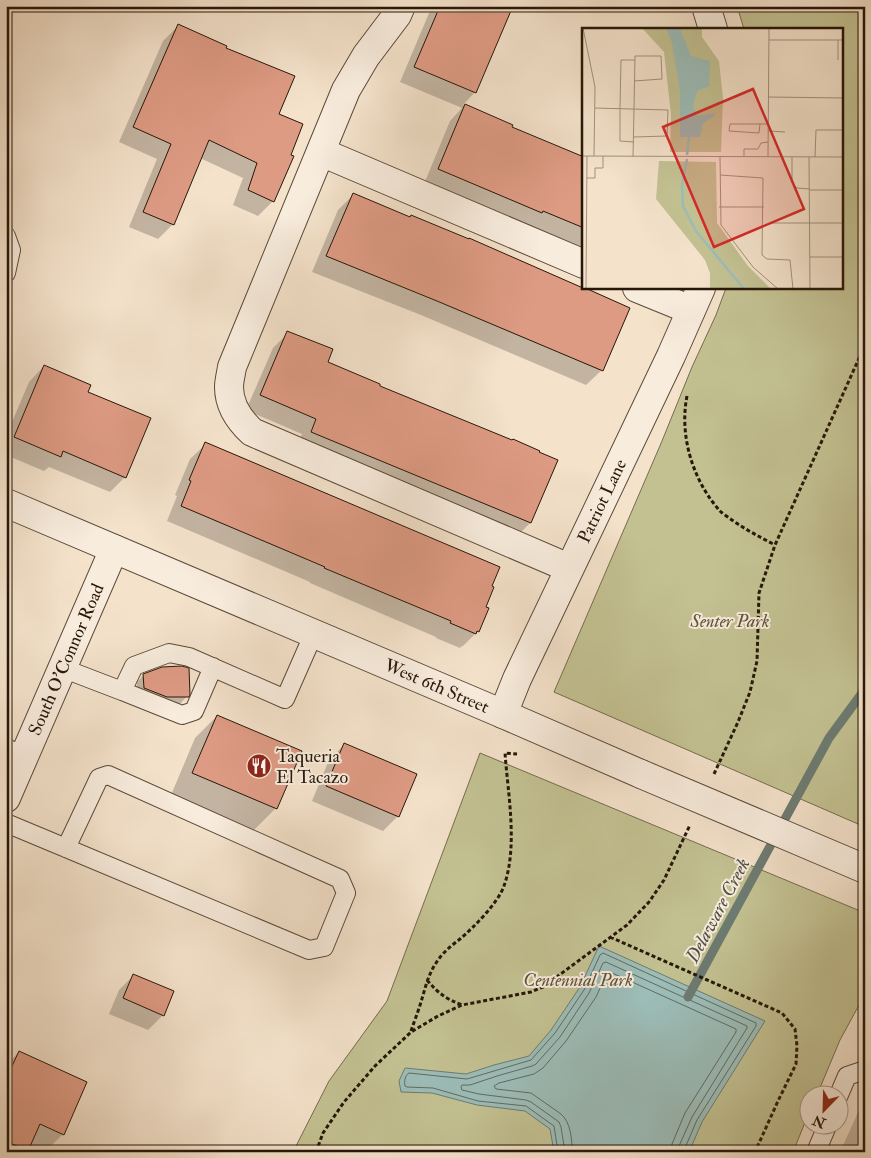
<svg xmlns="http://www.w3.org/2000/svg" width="871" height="1158" font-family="'IM FELL Double Pica',serif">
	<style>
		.green { fill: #c3c192; stroke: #756c4d }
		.water { fill: #9cbdb8; stroke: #6d7b72 }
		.shadow { fill: #0003 }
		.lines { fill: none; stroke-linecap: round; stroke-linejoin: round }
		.shore { stroke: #626a60; stroke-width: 1 }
		.stream { stroke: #6d7b72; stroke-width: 9 }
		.building { fill: #de9b84; stroke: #271708 }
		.service-casing { stroke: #5a4a39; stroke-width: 20 }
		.minor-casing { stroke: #5a4a39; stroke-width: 30 }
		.tertiary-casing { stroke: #5a4a39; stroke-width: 30 }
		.path { stroke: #271708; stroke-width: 3; stroke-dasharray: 4 2.5; stroke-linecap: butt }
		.service { stroke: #f8ecdd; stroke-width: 18 }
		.minor { stroke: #f8ecdd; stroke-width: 28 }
		.tertiary { stroke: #f8ecdd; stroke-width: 28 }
		.tertiary-bridge-casing { stroke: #5a4a39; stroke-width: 30; stroke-linecap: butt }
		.tertiary-bridge { stroke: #f8ecdd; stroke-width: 28 }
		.labels { text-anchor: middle; stroke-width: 4; stroke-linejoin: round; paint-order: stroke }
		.street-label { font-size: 18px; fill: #271708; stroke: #f8ecdd }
		.park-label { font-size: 18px; font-style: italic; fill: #5e5238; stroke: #f8ecdd }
		.poi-label { font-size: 18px; fill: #271708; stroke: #f8ecdd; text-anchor: start }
		.water-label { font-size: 19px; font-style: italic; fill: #505146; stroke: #f8ecdd }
		.inset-river { fill: none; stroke: #9cbdb8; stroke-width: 2.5 }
		.inset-road { fill: none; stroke: #a2917d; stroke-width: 1 }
		.view { fill: #d62828; fill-opacity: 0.15; stroke: #d62828; stroke-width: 2.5 }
		.inset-edge { fill: none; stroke: #271708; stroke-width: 2.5 }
	</style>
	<rect width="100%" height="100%" fill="#f4e2cb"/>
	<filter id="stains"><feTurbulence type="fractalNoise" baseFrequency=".004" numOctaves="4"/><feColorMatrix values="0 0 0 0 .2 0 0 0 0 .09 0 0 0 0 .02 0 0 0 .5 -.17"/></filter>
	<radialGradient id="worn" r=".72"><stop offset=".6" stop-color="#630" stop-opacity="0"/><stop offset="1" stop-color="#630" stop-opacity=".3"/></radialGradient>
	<!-- green -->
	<path class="green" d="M 737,6 L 865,6 L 865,827 L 554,692 L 662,441 L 692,367 L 716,315 L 726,288 L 842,288 L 842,29 L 744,29 Z
		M 480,753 L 865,913 L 865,994 L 840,1040 L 817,1095 L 808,1096 L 808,1115 L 793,1152 L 293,1152 L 329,1081 L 387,1001 Z"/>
	<!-- water -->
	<path class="water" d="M 599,946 L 765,1021 L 702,1122 L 689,1152 L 554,1152 L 550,1129 L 525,1111 L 477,1105 L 432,1093 L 401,1092 L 399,1081 L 405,1068 L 466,1074 L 494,1065 L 529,1056 L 551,1030 L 580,987 Z"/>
	<!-- shadow -->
	<path class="shadow" d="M 432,6 L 512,6 L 475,92 L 463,105 L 511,126 L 511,127 L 584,158 L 584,250 L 424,184 L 450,121 L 462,108 L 400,82 Z
		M 178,26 L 225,49 L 277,115 L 273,201 L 258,216 L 233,205 L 243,178 L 200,158 L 173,224 L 158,239 L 129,227 L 157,159 L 119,142 L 163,41 Z
		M 353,195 L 409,218 L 602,370 L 586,385 L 421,315 L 312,272 L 338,210 Z
		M 288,333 L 327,363 L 378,387 L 530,523 L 515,538 L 297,447 L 302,434 L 246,410 L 273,348 Z
		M 44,366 L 87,392 L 125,477 L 110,492 L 49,467 L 44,471 L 6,455 L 6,436 L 29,382 Z
		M 206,444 L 484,607 L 478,631 L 463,646 L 462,646 L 460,648 L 436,638 L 436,637 L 310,583 L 310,582 L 167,521 L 177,496 L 175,495 L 190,459 Z
		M 144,675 L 187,696 L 180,704 L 159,704 L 137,696 L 137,682 Z
		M 217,716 L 300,751 L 276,808 L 254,830 L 171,795 L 195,738 Z
		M 344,745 L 398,816 L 383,831 L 312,801 L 329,760 Z
		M 134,975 L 163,1015 L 148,1030 L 109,1014 L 119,990 Z
		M 19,1052 L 63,1134 L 45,1152 L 32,1152 L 27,1150 L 25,1152 L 6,1152 L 6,1065 Z
		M 865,1097 L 865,1152 L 840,1152 Z"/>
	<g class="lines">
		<!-- shore -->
		<path class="shore" d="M 558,1152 L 554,1126 L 526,1106 L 478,1101 L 433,1088 L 407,1087 L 405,1086 C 404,1082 405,1075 409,1073 L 467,1079 L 531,1060 L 555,1033 L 584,990 L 600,955 L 603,953 L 756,1023 L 756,1026 L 697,1120 L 685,1148 L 685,1152
			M 565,1152 L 561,1127 L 559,1122 L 531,1102 L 526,1100 L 479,1094 L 462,1090 L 461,1087 L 462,1085 L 470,1085 L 497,1076 L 532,1066 L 536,1064 L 560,1037 L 589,993 L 603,963 L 606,962 L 747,1026 L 747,1028 L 692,1117 L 679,1146 L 679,1152
			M 572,1152 C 572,1139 571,1123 561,1114 L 531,1093 L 496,1089 L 494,1086 L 499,1083 L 534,1074 L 543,1068 L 566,1041 L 596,997 L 607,973 L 610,972 L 736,1029 L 736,1032 L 685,1113 L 672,1144 L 671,1152"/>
		<!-- stream -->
		<path class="stream" d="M 688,997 L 829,738 L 865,689"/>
	</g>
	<!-- building -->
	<path class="building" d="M 440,6 L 513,6 L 476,93 L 414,67 Z
		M 178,24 L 227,46 L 226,48 L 295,76 L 279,114 L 303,124 L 291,155 L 294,156 L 274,202 L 248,190 L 257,163 L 209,140 L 174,225 L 143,212 L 171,144 L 133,127 Z
		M 465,104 L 513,125 L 512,127 L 584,157 L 584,228 L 543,211 L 542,213 L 438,169 Z
		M 353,193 L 410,217 L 411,215 L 469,239 L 469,238 L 583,288 L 583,287 L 630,308 L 603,371 L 437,301 L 326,256 Z
		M 287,331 L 333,349 L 328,362 L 380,384 L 380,386 L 512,440 L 513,439 L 540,451 L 539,452 L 558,460 L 531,523 L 311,432 L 316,419 L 260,395 Z
		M 44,365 L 91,385 L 88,392 L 151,418 L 126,478 L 63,451 L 61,457 L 14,437 Z
		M 205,442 L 500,567 L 492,586 L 494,587 L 486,607 L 489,608 L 479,632 L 477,631 L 476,634 L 450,623 L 451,621 L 324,568 L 325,567 L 181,506 L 191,481 L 189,480 Z
		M 182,666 L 189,668 L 190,695 L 189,697 L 167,697 L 144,688 L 143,674 L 162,667 Z
		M 217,715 L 302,751 L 277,809 L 192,773 Z
		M 344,743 L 417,774 L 399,817 L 326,786 Z
		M 133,974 L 174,991 L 164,1016 L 123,998 Z
		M 19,1051 L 87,1082 L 64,1135 L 40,1124 L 28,1151 L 6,1141 L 6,1079 Z"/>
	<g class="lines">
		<defs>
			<path id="service" d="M 6,236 L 11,250 L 6,273
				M 62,668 L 122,691 L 134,666 L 169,653 L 189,657 L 285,699 L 314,633
				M 122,691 L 182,715 L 194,711 L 213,667
				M 6,748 L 25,756
				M 6,823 L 66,848 L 309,950 L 324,947 L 346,893 L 340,879 L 108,775 L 99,778 L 66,848
				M 838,1097 L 847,1076 L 865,1070
				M 816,1152 L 827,1126"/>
			<g id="minor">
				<path d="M 401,6 L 397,15 L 366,56 L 346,90 L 232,367 C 231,374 229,381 229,387 C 229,406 239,420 252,432 L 569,568"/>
				<path d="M 706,6 L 713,29"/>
				<path d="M 321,152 L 584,264"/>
				<path d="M 637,288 L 691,310"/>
				<path id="s1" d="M 503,714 L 517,679 L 671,356 L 701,288"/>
			</g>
			<g id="tertiary">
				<path id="s2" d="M 6,503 L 503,714 L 641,774"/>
				<path id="s3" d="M 6,798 L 114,549"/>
			</g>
		</defs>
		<!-- service casing -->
		<use href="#service" class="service-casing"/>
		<!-- minor casing -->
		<use href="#minor" class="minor-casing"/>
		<!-- tertiary casing -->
		<use href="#tertiary" class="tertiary-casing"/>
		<!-- path -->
		<path class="path" d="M 859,6 L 865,22
			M 687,396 C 679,436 693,481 720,511 C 723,514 728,517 732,520 C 746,530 760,537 775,545
			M 714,774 L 738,722 L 750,692 L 757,661 L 759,593 L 775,545 L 865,345
			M 610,937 L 782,1013 L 795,1029 L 797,1046 L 796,1064 L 778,1101 L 755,1152
			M 427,980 C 438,993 446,999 462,1005
			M 411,1031 C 414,1022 418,1012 421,1002 C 425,989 428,975 436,963 C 442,953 451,946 460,939 C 474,927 498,903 504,886 C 518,846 508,795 505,753 L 517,754
			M 316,1152 L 323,1133 L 344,1102 L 375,1066 L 411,1032 L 438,1016 L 462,1005 L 531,992 L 543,987 L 627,925 L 649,902 L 664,880 L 690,825"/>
		<!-- service -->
		<use href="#service" class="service"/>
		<!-- minor -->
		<use href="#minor" class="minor"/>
		<!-- tertiary -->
		<use href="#tertiary" class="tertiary"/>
		<defs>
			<path id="tertiary-bridge" d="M 641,774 L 865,869"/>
		</defs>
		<!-- tertiary-bridge casing -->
		<use href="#tertiary-bridge" class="tertiary-bridge-casing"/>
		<!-- tertiary-bridge -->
		<use href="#tertiary-bridge" class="tertiary-bridge"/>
	</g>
	<!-- icons -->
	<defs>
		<symbol id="restaurant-disc" viewBox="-11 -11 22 22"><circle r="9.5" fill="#8f2418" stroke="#f8ecdd"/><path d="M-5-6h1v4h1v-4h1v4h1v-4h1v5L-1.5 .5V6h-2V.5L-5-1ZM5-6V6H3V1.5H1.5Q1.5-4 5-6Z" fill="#fff"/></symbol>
	</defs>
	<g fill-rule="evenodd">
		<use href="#restaurant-disc" x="245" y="752" width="28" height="28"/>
	</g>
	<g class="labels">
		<!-- street labels -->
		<g class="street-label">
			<text dy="6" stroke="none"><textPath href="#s1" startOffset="235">Patriot Lane</textPath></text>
			<text dy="6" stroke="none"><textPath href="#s3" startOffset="151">South O'Connor Road</textPath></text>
			<text dy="6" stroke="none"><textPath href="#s2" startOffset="468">West 6th Street</textPath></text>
		</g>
		<!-- park labels -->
		<g class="park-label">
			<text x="730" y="627">Senter Park</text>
			<text x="578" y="986">Centennial Park</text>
		</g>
		<!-- poi labels -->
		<g class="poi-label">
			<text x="276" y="762">Taqueria<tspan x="276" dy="21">El Tacazo</tspan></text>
		</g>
		<!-- water labels -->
		<g class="water-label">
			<text transform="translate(717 910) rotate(-62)" y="7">Delaware Creek</text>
		</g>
	</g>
	<!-- overview -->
	<g transform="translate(582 28)">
		<rect width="261" height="261" fill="#f4e2cb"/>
		<path d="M 60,0 L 120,0 L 120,9 L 137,33 L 141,70 L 139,124 L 88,124 L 89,86 L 82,24 ZM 77,133 L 134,134 L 135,195 L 166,238 L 189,261 L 128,261 L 128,245 L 123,232 L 74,171 Z" fill="#c3c192"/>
		<path d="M 84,0 L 98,0 L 109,28 L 128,33 L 127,58 L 115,63 L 111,78 L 115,88 L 132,85 L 133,88 L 121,95 L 118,109 L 98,109 L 98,62 L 90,15 Z" fill="#9cbdb8"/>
		<path class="inset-river" d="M 105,127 L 107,109M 105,131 L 100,157 L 101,178 L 114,203 L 162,261"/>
		<path class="inset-road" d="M 1,0 L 13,59 L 12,128M 187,12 L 262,12M 256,32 L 256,12M 186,69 L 262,70M 13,80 L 86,82 L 85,108 L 52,109M 178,96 L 177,105 L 147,103 L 148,96 L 186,96M 186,103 L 203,104M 52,114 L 38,113 L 38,80 L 39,32 L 53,32M 0,128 L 262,129M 51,129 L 52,81 L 53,28 L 79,28 L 80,51 L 52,53M 138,129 L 139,197 L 171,239 L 196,261M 162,129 L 162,121 L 176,121 L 179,115 L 186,114M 186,129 L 187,0M 210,129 L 210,155 L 215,160 L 228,161M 227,129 L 228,261M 233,129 L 234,102 L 262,102M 138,147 L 181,150 L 180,227 L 185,231 L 208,232 L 211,261M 5,150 L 13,150 L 13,140 L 21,140 L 21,128M 228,162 L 262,162M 137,179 L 182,179M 187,195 L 262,195M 228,229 L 262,229M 4,261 L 5,128"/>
		<path class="view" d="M 171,61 L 222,181 L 132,219 L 81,99 Z"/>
		<rect width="261" height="261" class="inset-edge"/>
	</g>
	<!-- margin -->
	<rect width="871" height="1158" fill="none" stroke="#f4e2cb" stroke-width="25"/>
	<rect x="8" y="8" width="856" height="1143" fill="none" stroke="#271708" stroke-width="2.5"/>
	<rect x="12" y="12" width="846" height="1133" fill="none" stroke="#271708"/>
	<!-- north arrow -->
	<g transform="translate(824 1110) rotate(203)"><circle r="24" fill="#f8ecdd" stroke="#a49788"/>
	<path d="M0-4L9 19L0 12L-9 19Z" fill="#8f2418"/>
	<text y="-8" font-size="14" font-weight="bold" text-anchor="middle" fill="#271708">N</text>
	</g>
	<rect width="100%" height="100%" filter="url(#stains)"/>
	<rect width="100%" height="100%" fill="url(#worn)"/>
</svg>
